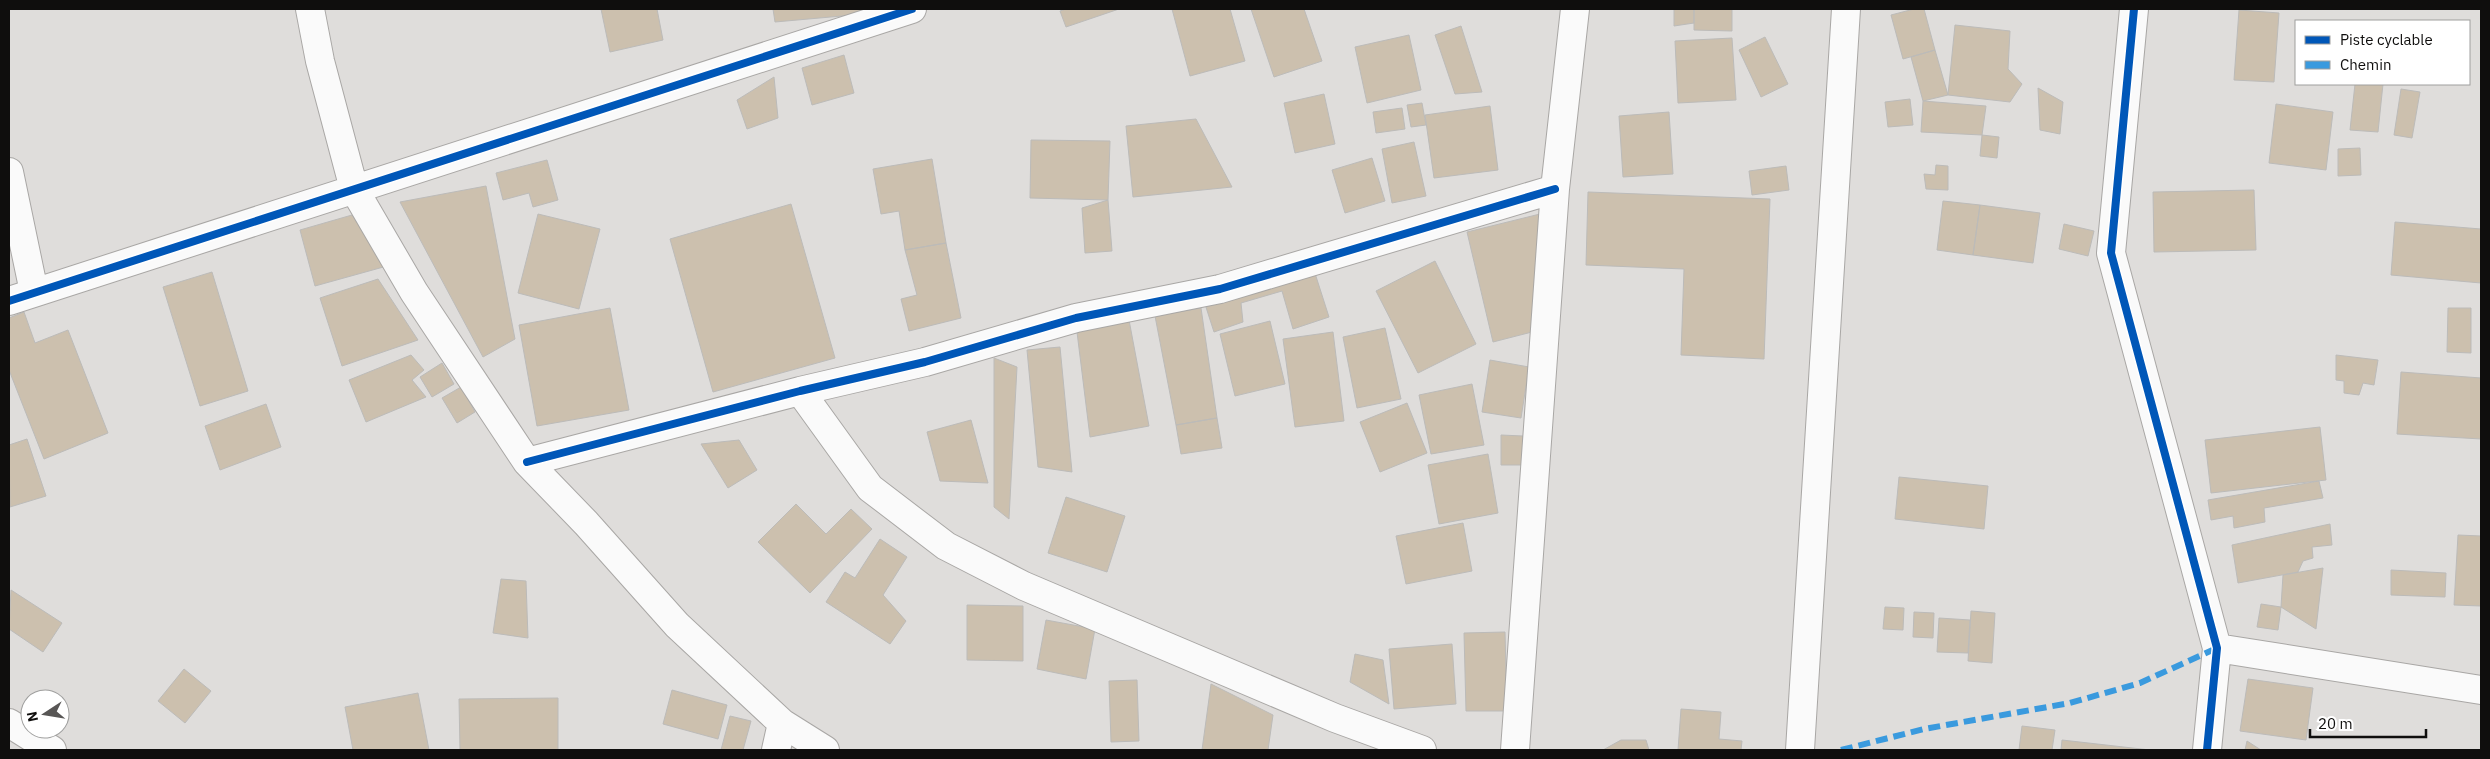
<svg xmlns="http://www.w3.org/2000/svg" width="2490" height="759" font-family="'IBM Plex Sans',sans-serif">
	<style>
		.building { fill: #ccc0ae; stroke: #bcbbb9 }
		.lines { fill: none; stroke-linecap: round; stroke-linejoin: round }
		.minor-casing { stroke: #a9a7a5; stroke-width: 30 }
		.major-casing { stroke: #a9a7a5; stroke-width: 30 }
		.minor { stroke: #fafafa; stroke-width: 28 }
		.major { stroke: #fafafa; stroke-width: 28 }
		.quiet { stroke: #3a9ade; stroke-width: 6; stroke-dasharray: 12 6; stroke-linecap: butt }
		.cycleway-casing { stroke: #fff; stroke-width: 11 }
		.cycleway { stroke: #0057b8; stroke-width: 8 }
	</style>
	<rect width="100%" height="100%" fill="#dfdddb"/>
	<!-- building -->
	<path class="building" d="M 601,9 L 657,9 L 663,40 L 610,52 Z
		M 773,9 L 864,9 L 864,14 L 775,22 Z
		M 1066,9 L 1119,9 L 1066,27 L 1060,11 Z
		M 1172,9 L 1230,9 L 1245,61 L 1190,76 Z
		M 1251,9 L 1304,9 L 1322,61 L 1274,77 Z
		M 1674,9 L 1694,9 L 1694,23 L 1674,26 Z
		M 1694,9 L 1732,9 L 1732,31 L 1694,30 Z
		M 1914,9 L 1924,9 L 1935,50 L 1903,59 L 1891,15 Z
		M 2239,10 L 2279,13 L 2274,82 L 2234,80 Z
		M 1955,25 L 2010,31 L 2008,69 L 2022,84 L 2010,102 L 1948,95 Z
		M 1461,26 L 1482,92 L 1455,94 L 1435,35 Z
		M 1409,35 L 1421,90 L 1367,103 L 1355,47 Z
		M 1765,37 L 1788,84 L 1761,97 L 1739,50 Z
		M 1732,38 L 1736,100 L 1678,103 L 1675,41 Z
		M 1935,50 L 1948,95 L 1923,101 L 1911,57 Z
		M 844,55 L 854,93 L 812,105 L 802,68 Z
		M 774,77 L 778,118 L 747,129 L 737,100 Z
		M 2355,84 L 2383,84 L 2378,132 L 2350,130 Z
		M 2038,88 L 2063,102 L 2060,134 L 2040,130 Z
		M 2401,89 L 2420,92 L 2412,138 L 2394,135 Z
		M 1324,94 L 1335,144 L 1295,153 L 1284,103 Z
		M 1910,99 L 1913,125 L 1888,127 L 1885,102 Z
		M 1923,101 L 1986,106 L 1982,135 L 1921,132 Z
		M 1422,103 L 1426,125 L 1411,127 L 1407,105 Z
		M 2276,104 L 2333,112 L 2326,170 L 2269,163 Z
		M 1490,106 L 1498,170 L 1434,178 L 1425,115 Z
		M 1402,108 L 1405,129 L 1376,133 L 1373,112 Z
		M 1669,112 L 1673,174 L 1623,177 L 1619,116 Z
		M 1196,119 L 1232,187 L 1133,197 L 1126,126 Z
		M 1982,135 L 1999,137 L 1997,158 L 1980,156 Z
		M 1031,140 L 1110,141 L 1108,200 L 1030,198 Z
		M 1414,142 L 1426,196 L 1392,203 L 1382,149 Z
		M 2360,148 L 2361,175 L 2338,176 L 2338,149 Z
		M 1372,158 L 1385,201 L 1345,213 L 1332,170 Z
		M 932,159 L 946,243 L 905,250 L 899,211 L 881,214 L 873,169 Z
		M 547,160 L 558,200 L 533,207 L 529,193 L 503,200 L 496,173 Z
		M 1936,165 L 1948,166 L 1948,190 L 1926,189 L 1924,174 L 1935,175 Z
		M 1786,166 L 1789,190 L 1752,195 L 1749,171 Z
		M 486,186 L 515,339 L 483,357 L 400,202 Z
		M 2254,190 L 2256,250 L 2154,252 L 2153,192 Z
		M 1588,192 L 1770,199 L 1764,359 L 1681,355 L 1684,269 L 1586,265 Z
		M 1108,200 L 1112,251 L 1085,253 L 1082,208 Z
		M 1943,201 L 1980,205 L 1973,255 L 1937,250 Z
		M 791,204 L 835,358 L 713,392 L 670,239 Z
		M 1980,205 L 2040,213 L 2033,263 L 1973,255 Z
		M 538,214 L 600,229 L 579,309 L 518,293 Z
		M 1540,214 L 1532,332 L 1493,342 L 1467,232 Z
		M 352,215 L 387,266 L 315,286 L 300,230 Z
		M 2395,222 L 2481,229 L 2481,283 L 2391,275 Z
		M 2064,224 L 2094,231 L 2088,256 L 2059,249 Z
		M 946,243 L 961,318 L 909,331 L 901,299 L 917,295 L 905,250 Z
		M 1435,261 L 1476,344 L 1418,373 L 1376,291 Z
		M 1313,267 L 1329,317 L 1293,329 L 1282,291 L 1241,303 L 1243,322 L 1214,332 L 1204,301 Z
		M 212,272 L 248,391 L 200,406 L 163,287 Z
		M 378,279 L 418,340 L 342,366 L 320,298 Z
		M 610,308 L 629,410 L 537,426 L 519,325 Z
		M 1201,308 L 1217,418 L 1176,425 L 1155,316 Z
		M 2448,308 L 2471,308 L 2471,353 L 2447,352 Z
		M 24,312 L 35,343 L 68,330 L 108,433 L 44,459 L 9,370 L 9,318 Z
		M 1129,320 L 1149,426 L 1090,437 L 1076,324 Z
		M 1270,321 L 1285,384 L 1235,396 L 1220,334 Z
		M 1385,328 L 1401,399 L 1357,408 L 1343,337 Z
		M 1333,332 L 1344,421 L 1295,427 L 1283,339 Z
		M 1060,347 L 1072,472 L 1038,467 L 1027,350 Z
		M 411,355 L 424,370 L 412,380 L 426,397 L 366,422 L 349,380 Z
		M 2336,355 L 2378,360 L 2374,385 L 2363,383 L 2359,395 L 2344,393 L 2344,381 L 2336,380 Z
		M 994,358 L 1017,367 L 1009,519 L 994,507 Z
		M 1490,360 L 1529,367 L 1521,418 L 1482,412 Z
		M 442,363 L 454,384 L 432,397 L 420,377 Z
		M 2401,372 L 2481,378 L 2481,439 L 2397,434 Z
		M 1472,384 L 1484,445 L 1431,454 L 1419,395 Z
		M 461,387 L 475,412 L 457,423 L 442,398 Z
		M 1407,403 L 1427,453 L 1380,472 L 1360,422 Z
		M 266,404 L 281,447 L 220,470 L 205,426 Z
		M 1217,418 L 1222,448 L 1181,454 L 1176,425 Z
		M 971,420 L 988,483 L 940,481 L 927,432 Z
		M 2320,427 L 2326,480 L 2211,493 L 2205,440 Z
		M 1501,435 L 1523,436 L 1522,465 L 1501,465 Z
		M 27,439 L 46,496 L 10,507 L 9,445 Z
		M 739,440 L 757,470 L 728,488 L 701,444 Z
		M 1488,454 L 1498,513 L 1439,524 L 1428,465 Z
		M 1899,477 L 1988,486 L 1984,529 L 1895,519 Z
		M 2319,481 L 2323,498 L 2264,508 L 2265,522 L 2234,528 L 2233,516 L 2211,520 L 2208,500 Z
		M 1066,497 L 1125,516 L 1107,572 L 1048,553 Z
		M 796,504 L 826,534 L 851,509 L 872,529 L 810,593 L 758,542 Z
		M 1463,523 L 1472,571 L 1406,584 L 1396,536 Z
		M 2330,524 L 2332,545 L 2312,547 L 2313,558 L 2303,561 L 2298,572 L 2238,583 L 2232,545 Z
		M 2458,535 L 2481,536 L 2481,606 L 2454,605 Z
		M 880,539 L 907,557 L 883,595 L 906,621 L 890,644 L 826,602 L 845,572 L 855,578 Z
		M 2323,568 L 2316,629 L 2281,607 L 2283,575 Z
		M 2391,570 L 2446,573 L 2445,597 L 2391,595 Z
		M 501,579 L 526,581 L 528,638 L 493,633 Z
		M 11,590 L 62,623 L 43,652 L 9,629 Z
		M 2261,604 L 2281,607 L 2278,630 L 2257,627 Z
		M 967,605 L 1023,606 L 1023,661 L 967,660 Z
		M 1885,607 L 1904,608 L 1903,630 L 1883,629 Z
		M 1971,611 L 1995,613 L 1992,663 L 1968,661 Z
		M 1914,612 L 1934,613 L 1933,638 L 1913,637 Z
		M 1939,618 L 1970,620 L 1968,653 L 1937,652 Z
		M 1046,620 L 1095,629 L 1086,679 L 1037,669 Z
		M 1505,632 L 1507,711 L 1466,711 L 1464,633 Z
		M 1452,644 L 1456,704 L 1394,709 L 1389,649 Z
		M 1355,654 L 1383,660 L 1389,704 L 1350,682 Z
		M 184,669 L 211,691 L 185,723 L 158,701 Z
		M 2248,679 L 2313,688 L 2306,740 L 2240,731 Z
		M 1137,680 L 1139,741 L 1111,742 L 1109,681 Z
		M 1211,684 L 1273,715 L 1268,750 L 1202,750 Z
		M 672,690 L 727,705 L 718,739 L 663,724 Z
		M 418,693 L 429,750 L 353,750 L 345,707 Z
		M 558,698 L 558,750 L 460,750 L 459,699 Z
		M 1681,709 L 1721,712 L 1719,739 L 1742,741 L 1741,750 L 1678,750 Z
		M 730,716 L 751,721 L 743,750 L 721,750 Z
		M 2022,726 L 2055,730 L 2052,750 L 2019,750 Z
		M 1621,740 L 1646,740 L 1649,750 L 1603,750 Z
		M 2062,740 L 2150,750 L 2061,750 Z
		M 2247,741 L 2261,750 L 2245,750 Z"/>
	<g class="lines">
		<defs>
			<path id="minor" d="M 310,9 L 320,61 L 354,189 L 414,292 L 527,462 L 586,523 L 677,625 L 782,723 L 825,750
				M 2134,9 L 2111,253 L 2217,648 L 2207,750
				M 9,172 L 34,292
				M 9,301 L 912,9
				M 800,391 L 870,488 L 946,546 L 1024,586 L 1335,718 L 1422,750
				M 527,462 L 800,391 L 925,362 L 1076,318 L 1220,289 L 1555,189
				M 2217,648 L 2481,690
				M 776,750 L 782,723
				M 1515,750 L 1555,189 L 1575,9
				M 1800,750 L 1846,9"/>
			<path id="major" d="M 9,723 L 52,750"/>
		</defs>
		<!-- minor casing -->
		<use href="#minor" class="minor-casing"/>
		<!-- major casing -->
		<use href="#major" class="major-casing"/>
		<!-- minor -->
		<use href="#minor" class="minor"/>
		<!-- major -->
		<use href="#major" class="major"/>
		<!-- quiet -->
		<path class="quiet" d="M 1841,750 L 1924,729 L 2070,703 L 2140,683 L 2217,648"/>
		<defs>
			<path id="cycleway" d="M 2134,9 L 2111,253 L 2217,648 L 2207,750
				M 9,301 L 912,9
				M 527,462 L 800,391 L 925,362 L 1076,318 L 1220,289 L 1555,189"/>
		</defs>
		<!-- cycleway casing -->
		<use href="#cycleway" class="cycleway-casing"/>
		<!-- cycleway -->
		<use href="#cycleway" class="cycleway"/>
	</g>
	<!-- border -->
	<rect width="2490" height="759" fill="none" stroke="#0f0e0d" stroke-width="20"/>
	<!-- legend -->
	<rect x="2295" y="20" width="175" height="65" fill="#ffffff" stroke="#9f9f9e"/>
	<rect x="2305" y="36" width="25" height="8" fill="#0057b8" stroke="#9f9f9e"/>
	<text x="2340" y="45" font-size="15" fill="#0f0e0d">Piste cyclable</text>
	<rect x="2305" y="61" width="25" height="8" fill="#3a9ade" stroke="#9f9f9e"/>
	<text x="2340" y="70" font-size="15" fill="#0f0e0d">Chemin</text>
	<!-- north arrow -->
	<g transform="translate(45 714) rotate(258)"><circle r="24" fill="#ffffff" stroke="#9f9f9e"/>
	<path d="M0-4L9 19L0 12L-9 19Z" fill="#585655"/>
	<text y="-8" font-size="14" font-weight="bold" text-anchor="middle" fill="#0f0e0d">N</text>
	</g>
	<!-- scale -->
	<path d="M2310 729v8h116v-8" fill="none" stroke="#0f0e0d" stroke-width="2.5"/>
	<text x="2318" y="729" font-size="15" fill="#0f0e0d" stroke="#ffffff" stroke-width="4" paint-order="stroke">20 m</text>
</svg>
